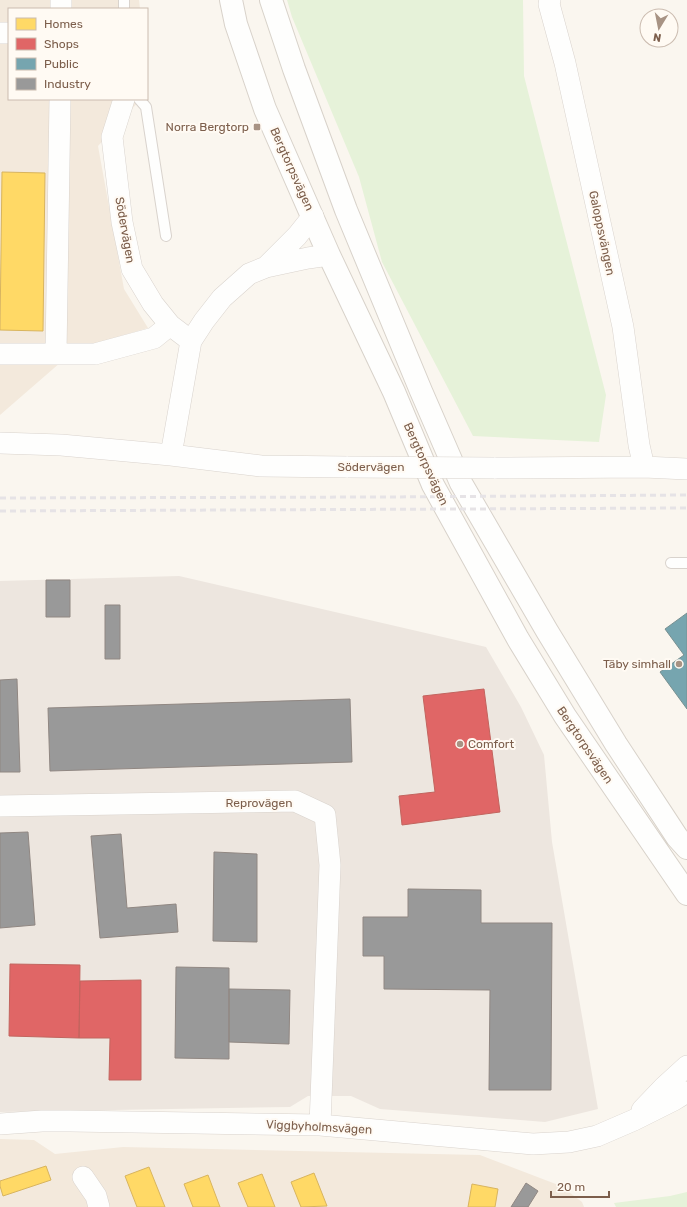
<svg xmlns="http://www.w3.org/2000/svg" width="687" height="1207" font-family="Rubik,sans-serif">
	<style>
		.residential { fill: #f3e9dc }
		.industrial { fill: #ede6df }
		.green { fill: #e6f2d9 }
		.homes { fill: #ffd966; stroke: #d8b45e }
		.shops { fill: #e06666; stroke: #c2645e }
		.public { fill: #76a5af; stroke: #789091 }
		.industry { fill: #999; stroke: #908782 }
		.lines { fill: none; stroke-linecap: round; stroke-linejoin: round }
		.service-casing { stroke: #d9d3cd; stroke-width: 12 }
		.minor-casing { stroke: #d9d3cd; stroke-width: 22 }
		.secondary-casing { stroke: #d8d2ca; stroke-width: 24 }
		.service { stroke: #fefefd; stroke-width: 10 }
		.minor { stroke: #fefefd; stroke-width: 21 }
		.secondary { stroke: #fefefd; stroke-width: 22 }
		.rail { stroke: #e6e3e6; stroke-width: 3; stroke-dasharray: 6 4; stroke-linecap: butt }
		.minor-bridge-casing { stroke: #d9d3cd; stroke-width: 22; stroke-linecap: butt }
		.minor-bridge { stroke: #fefefd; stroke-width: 21 }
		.poi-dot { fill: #a89384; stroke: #fffaf3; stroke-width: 1.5 }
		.labels { text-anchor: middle; stroke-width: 4; stroke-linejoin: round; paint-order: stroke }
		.poi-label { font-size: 12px; fill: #7c5e4b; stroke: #fffaf3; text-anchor: end }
		.street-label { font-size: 12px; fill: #7c5e4b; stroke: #fffaf3 }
	</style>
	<rect width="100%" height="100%" fill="#faf6ef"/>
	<!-- residential -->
	<path class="residential" d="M 0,0 L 139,0 L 140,9 L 9,9 L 9,99 L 141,99 L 98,146 L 124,289 L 148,328 L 76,349 L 0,415 Z
		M 0,1139 L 34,1140 L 55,1154 L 123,1147 L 480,1155 L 561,1186 L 582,1202 L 584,1207 L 0,1207 Z"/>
	<!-- industrial -->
	<path class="industrial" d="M 179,576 L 486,647 L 521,707 L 544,755 L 552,842 L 598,1109 L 545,1122 L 380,1109 L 351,1096 L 308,1096 L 290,1107 L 0,1112 L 0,581 Z"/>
	<!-- green -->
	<path class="green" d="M 287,0 L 523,0 L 524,76 L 606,395 L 599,442 L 473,436 L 382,262 L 359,177 L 292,17 Z
		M 687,1192 L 687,1207 L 616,1207 L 614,1203 L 670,1196 Z"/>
	<!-- homes -->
	<path class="homes" d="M 2,172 L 45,173 L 43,331 L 0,330 Z
		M 46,1166 L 51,1180 L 3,1196 L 0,1186 L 0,1181 Z
		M 149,1167 L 165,1207 L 137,1207 L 125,1176 Z
		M 314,1173 L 327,1206 L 301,1207 L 291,1182 Z
		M 262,1174 L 275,1207 L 248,1207 L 238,1183 Z
		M 208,1175 L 220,1207 L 193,1207 L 184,1184 Z
		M 472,1184 L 498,1189 L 495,1207 L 468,1207 Z"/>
	<!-- shops -->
	<path class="shops" d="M 484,689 L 500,812 L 402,825 L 399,796 L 435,792 L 423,696 Z
		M 10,964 L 80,965 L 79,1038 L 9,1036 Z
		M 141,980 L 141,1080 L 109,1080 L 110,1038 L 79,1038 L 80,981 Z"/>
	<!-- public -->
	<path class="public" d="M 687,613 L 687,709 L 660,672 L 684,655 L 665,629 Z"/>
	<!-- industry -->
	<path class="industry" d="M 46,580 L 70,580 L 70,617 L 46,617 Z
		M 105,605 L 120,605 L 120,659 L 105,659 Z
		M 17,679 L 20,772 L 0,772 L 0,680 Z
		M 350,699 L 352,762 L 50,771 L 48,708 Z
		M 28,832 L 35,925 L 0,928 L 0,833 Z
		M 121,834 L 127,908 L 176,904 L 178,932 L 100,938 L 91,836 Z
		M 214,852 L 257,854 L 257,942 L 213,941 Z
		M 408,889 L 481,890 L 481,923 L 552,923 L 551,1090 L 489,1090 L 490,990 L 384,989 L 384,956 L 363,956 L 363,917 L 408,917 Z
		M 176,967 L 229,968 L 229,1059 L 175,1058 Z
		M 229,989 L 290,990 L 289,1044 L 229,1042 Z
		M 526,1183 L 538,1191 L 528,1207 L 511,1207 Z"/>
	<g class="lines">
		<defs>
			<path id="service" d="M 124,0 L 124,9
				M 139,99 L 146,107 L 166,236
				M 671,563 L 687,563"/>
			<path id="minor" d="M 550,0 L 549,4 L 565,63 L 623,327 L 639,445 L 644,467
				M 61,9 L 61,0
				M 0,33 L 9,33
				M 124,99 L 112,137 L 122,222 L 132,269 L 153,304 L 170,325 L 191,341
				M 266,267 L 297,236 L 313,216
				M 0,354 L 95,354 L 154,338 L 170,325
				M 56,354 L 60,99
				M 0,443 L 61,445 L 171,455 L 261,466 L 348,467
				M 171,455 L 191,341 L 204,321 L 222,298 L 249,274 L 266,267 L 308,258 L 329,255
				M 494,468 L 644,467 L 687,469
				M 0,806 L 295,801 L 325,815 L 330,865 L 320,1125
				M 642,1110 L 664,1087 L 687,1066
				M 0,1124 L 42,1121 L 70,1121 L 320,1125 L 533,1144 L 569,1142 L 597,1136 L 634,1120 L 674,1100 L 687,1092
				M 83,1177 L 96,1196 L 99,1207"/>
			<path id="secondary" d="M 231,0 L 236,24 L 265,109 L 329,255 L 394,392 L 433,485 L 518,639 L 565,716 L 687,894
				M 271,0 L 294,69 L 346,210 L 421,391 L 461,483 L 547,631 L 616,744 L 677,837 L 687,848"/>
		</defs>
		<!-- service casing -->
		<use href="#service" class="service-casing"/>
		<!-- minor casing -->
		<use href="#minor" class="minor-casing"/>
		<!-- secondary casing -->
		<use href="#secondary" class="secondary-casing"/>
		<!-- service -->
		<use href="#service" class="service"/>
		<!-- minor -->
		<use href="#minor" class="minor"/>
		<!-- secondary -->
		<use href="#secondary" class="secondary"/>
		<!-- rail -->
		<path class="rail" d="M 0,498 L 383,497 L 687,495
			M 0,511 L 687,508"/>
		<defs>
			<path id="minor-bridge" d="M 348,467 L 494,468"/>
		</defs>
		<!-- minor-bridge casing -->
		<use href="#minor-bridge" class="minor-bridge-casing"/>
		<!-- minor-bridge -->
		<use href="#minor-bridge" class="minor-bridge"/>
	</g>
	<!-- markers -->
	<g class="poi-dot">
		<rect x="253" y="123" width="8" height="8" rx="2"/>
		<circle cx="679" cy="664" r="4"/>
		<circle cx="460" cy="744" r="4"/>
	</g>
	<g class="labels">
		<!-- poi labels -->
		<g class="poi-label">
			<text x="249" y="131">Norra Bergtorp</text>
			<text x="671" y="668">Täby simhall</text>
			<text x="468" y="748" text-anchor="start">Comfort</text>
		</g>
		<!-- street labels -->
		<g class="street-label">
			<text transform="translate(292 169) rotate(66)" y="4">Bergtorpsvägen</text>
			<text transform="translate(125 230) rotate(80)" y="4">Södervägen</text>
			<text transform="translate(602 233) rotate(78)" y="4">Galoppsvängen</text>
			<text transform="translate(426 464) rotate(65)" y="4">Bergtorpsvägen</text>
			<text x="371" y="471">Södervägen</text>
			<text transform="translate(585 745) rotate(56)" y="4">Bergtorpsvägen</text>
			<text x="259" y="807">Reprovägen</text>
			<text transform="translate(319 1127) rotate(3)" y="4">Viggbyholmsvägen</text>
		</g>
	</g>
	<!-- legend -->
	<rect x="8" y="8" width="140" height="92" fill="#fffaf3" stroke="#cbbcb0"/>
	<rect x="16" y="18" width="20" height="12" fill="#ffd966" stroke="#cbbcb0"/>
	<text x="44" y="28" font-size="12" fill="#7c5e4b">Homes</text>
	<rect x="16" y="38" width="20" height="12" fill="#e06666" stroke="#cbbcb0"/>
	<text x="44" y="48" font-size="12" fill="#7c5e4b">Shops</text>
	<rect x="16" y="58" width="20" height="12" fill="#76a5af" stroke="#cbbcb0"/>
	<text x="44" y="68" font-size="12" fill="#7c5e4b">Public</text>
	<rect x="16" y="78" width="20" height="12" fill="#999999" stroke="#cbbcb0"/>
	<text x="44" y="88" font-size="12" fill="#7c5e4b">Industry</text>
	<!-- north arrow -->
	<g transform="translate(659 28) rotate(190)"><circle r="19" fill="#fffaf3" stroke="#cbbcb0"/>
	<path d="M0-3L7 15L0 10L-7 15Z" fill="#a89384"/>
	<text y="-6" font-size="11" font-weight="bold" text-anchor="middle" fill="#7c5e4b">N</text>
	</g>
	<!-- scale -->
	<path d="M551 1191v6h58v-6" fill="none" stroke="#7c5e4b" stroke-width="2"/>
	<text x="557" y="1191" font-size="12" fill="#7c5e4b" stroke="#fffaf3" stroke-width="3" paint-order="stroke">20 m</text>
</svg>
